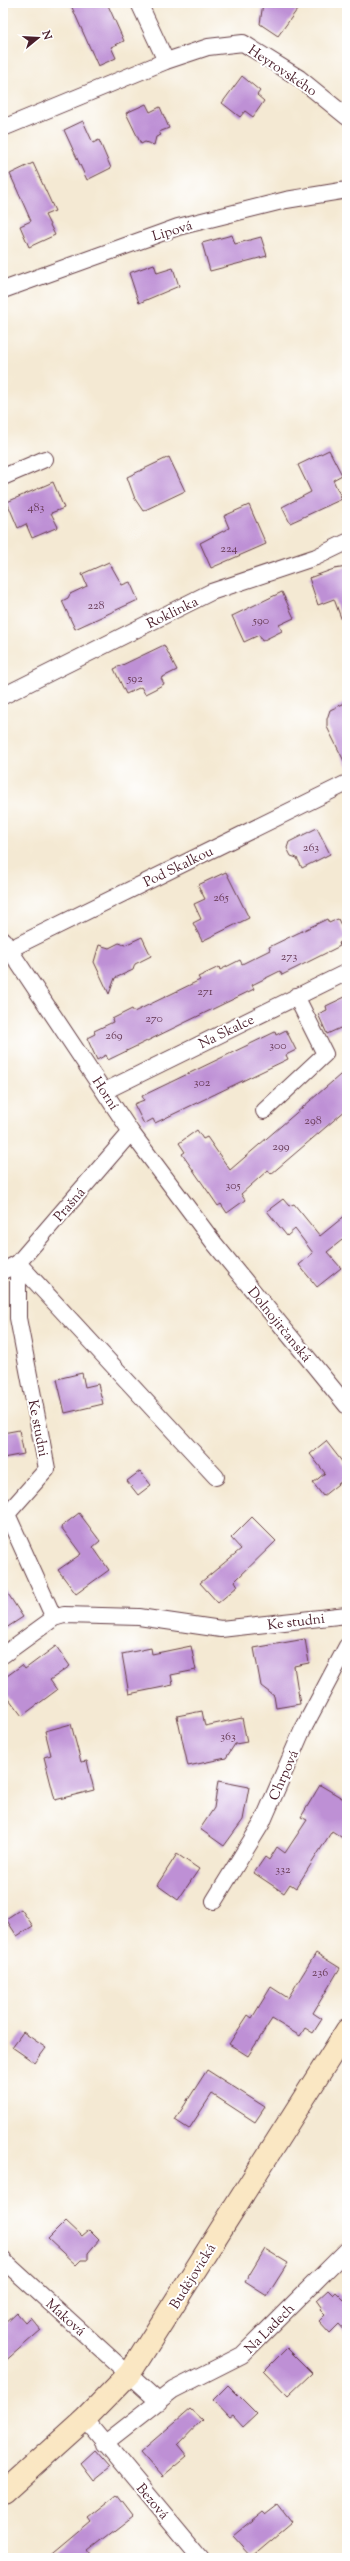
<svg xmlns="http://www.w3.org/2000/svg" width="350" height="2561" font-family="'Sorts Mill Goudy',serif">
	<style>
		.building { fill: #be90d5 }
		.lines { fill: none; stroke-linecap: round; stroke-linejoin: round }
		.street-casing { stroke: #643d44; stroke-width: 18 }
		.secondary-casing { stroke: #643d44; stroke-width: 24 }
		.street { stroke: #fff; stroke-width: 16 }
		.secondary { stroke: #fae7c3; stroke-width: 22 }
		.labels { text-anchor: middle; stroke-width: 4; stroke-linejoin: round; paint-order: stroke }
		.number-label { font-size: 12px; fill: #673b56 }
		.street-label { font-size: 14px; fill: #4a1f2b; stroke: #fff }
	</style>
	<rect width="100%" height="100%" fill="#fff"/>
	<filter id="ink" filterUnits="userSpaceOnUse"><feTurbulence type="fractalNoise" baseFrequency=".025" numOctaves="2"/><feDisplacementMap in="SourceGraphic" scale="8" xChannelSelector="R" yChannelSelector="G"/><feConvolveMatrix kernelMatrix="1 2 1 2 8 2 1 2 1" color-interpolation-filters="sRGB"/></filter>
	<filter id="wash" filterUnits="userSpaceOnUse"><feTurbulence type="fractalNoise" baseFrequency=".012" numOctaves="4" result="noise"/><feDisplacementMap in="SourceGraphic" scale="16" xChannelSelector="R" yChannelSelector="G"/><feGaussianBlur stdDeviation="0.9" result="paint"/><feColorMatrix in="noise" values="0 0 0 0 0 0 0 0 0 0 0 0 0 0 0 0 0 1.4 0 .05"/><feComposite in="paint" operator="in"/></filter>
	<g filter="url(#wash)">
		<rect width="100%" height="100%" fill="#f4e9d3"/>
		<g id="blocks">
			<!-- building -->
			<path class="building" d="M 70,3 L 107,3 L 124,41 L 111,47 L 116,58 L 98,66 Z
				M 263,3 L 302,3 L 278,36 L 260,24 Z
				M 242,76 L 260,91 L 257,95 L 264,101 L 253,117 L 245,111 L 240,117 L 222,103 Z
				M 146,104 L 150,112 L 160,107 L 169,128 L 159,132 L 161,135 L 156,137 L 154,145 L 145,142 L 141,144 L 126,113 Z
				M 83,121 L 93,143 L 99,140 L 111,168 L 87,180 L 64,130 Z
				M 33,163 L 55,211 L 45,215 L 55,235 L 29,247 L 20,226 L 31,221 L 10,174 Z
				M 232,235 L 235,244 L 261,237 L 267,256 L 210,271 L 202,243 Z
				M 154,264 L 157,273 L 173,268 L 179,286 L 139,303 L 129,273 Z
				M 329,450 L 342,475 L 333,480 L 342,499 L 290,523 L 282,507 L 311,492 L 298,465 Z
				M 169,457 L 185,491 L 143,511 L 135,499 L 127,477 Z
				M 53,482 L 64,508 L 51,513 L 58,527 L 32,538 L 26,524 L 18,528 L 7,502 Z
				M 249,505 L 266,544 L 211,568 L 200,543 L 229,528 L 224,516 Z
				M 109,562 L 122,585 L 130,582 L 138,600 L 75,629 L 62,601 L 68,598 L 70,594 L 87,586 L 82,574 Z
				M 347,567 L 347,629 L 345,629 L 334,599 L 318,605 L 309,578 L 334,569 Z
				M 282,592 L 294,618 L 279,625 L 282,631 L 262,641 L 259,635 L 244,642 L 232,616 Z
				M 164,645 L 177,670 L 161,678 L 164,684 L 155,689 L 145,694 L 141,687 L 126,694 L 114,669 Z
				M 347,702 L 347,767 L 327,727 L 327,719 L 330,710 Z
				M 317,828 L 330,854 L 302,868 L 297,858 L 291,856 L 287,848 L 289,842 Z
				M 226,872 L 249,918 L 202,941 L 193,923 L 201,919 L 194,904 L 205,899 L 198,885 Z
				M 327,919 L 329,923 L 338,919 L 347,938 L 339,943 L 340,946 L 282,975 L 280,971 L 252,985 L 254,989 L 108,1060 L 106,1055 L 97,1060 L 87,1038 L 95,1034 L 94,1031 L 113,1022 L 112,1019 L 132,1009 L 134,1012 L 200,980 L 198,977 L 219,967 L 220,970 L 240,960 L 242,964 L 270,950 L 269,947 Z
				M 142,937 L 151,956 L 135,964 L 133,970 L 115,978 L 109,994 L 94,962 L 99,945 L 109,948 L 119,943 L 125,945 Z
				M 347,996 L 347,1025 L 327,1034 L 318,1014 L 327,1010 L 326,1006 Z
				M 286,1030 L 296,1050 L 286,1055 L 288,1059 L 155,1123 L 153,1119 L 144,1124 L 134,1104 L 144,1100 L 142,1096 L 275,1032 L 276,1035 Z
				M 347,1069 L 347,1109 L 271,1174 L 268,1170 L 241,1194 L 245,1200 L 227,1213 L 221,1204 L 218,1206 L 182,1154 L 185,1152 L 179,1143 L 197,1130 L 203,1139 L 207,1137 L 230,1170 Z
				M 283,1199 L 289,1206 L 294,1204 L 320,1236 L 347,1214 L 347,1236 L 327,1252 L 341,1268 L 317,1287 L 299,1265 L 313,1253 L 295,1229 L 287,1236 L 267,1211 Z
				M 82,1373 L 85,1387 L 98,1384 L 103,1404 L 65,1413 L 57,1379 Z
				M 19,1430 L 24,1454 L 3,1458 L 3,1433 Z
				M 326,1441 L 347,1468 L 347,1477 L 323,1496 L 313,1483 L 325,1473 L 310,1454 Z
				M 140,1471 L 151,1485 L 138,1495 L 127,1481 Z
				M 79,1513 L 100,1541 L 93,1547 L 109,1570 L 76,1594 L 58,1570 L 81,1554 L 61,1527 Z
				M 252,1517 L 276,1541 L 235,1581 L 238,1586 L 218,1603 L 200,1583 L 241,1549 L 231,1538 Z
				M 3,1586 L 23,1617 L 3,1630 Z
				M 305,1639 L 309,1663 L 294,1666 L 300,1704 L 276,1708 L 274,1696 L 261,1686 L 254,1648 Z
				M 56,1646 L 70,1666 L 50,1680 L 57,1690 L 22,1716 L 3,1691 L 3,1679 L 22,1665 L 25,1669 Z
				M 191,1646 L 196,1670 L 171,1675 L 173,1685 L 129,1694 L 122,1654 L 151,1648 L 152,1654 Z
				M 202,1711 L 205,1726 L 242,1718 L 247,1742 L 235,1744 L 226,1758 L 188,1766 L 177,1716 Z
				M 71,1724 L 81,1762 L 87,1761 L 94,1790 L 55,1800 L 44,1757 L 51,1755 L 45,1731 Z
				M 218,1781 L 249,1787 L 243,1820 L 224,1846 L 200,1829 L 214,1808 Z
				M 320,1785 L 347,1801 L 347,1841 L 332,1831 L 296,1888 L 290,1884 L 284,1893 L 254,1873 L 265,1857 L 269,1860 L 277,1847 L 285,1853 L 307,1820 L 301,1817 Z
				M 177,1854 L 199,1869 L 178,1900 L 157,1885 Z
				M 21,1909 L 33,1926 L 17,1936 L 6,1919 Z
				M 316,1953 L 340,1968 L 313,2013 L 322,2019 L 313,2033 L 305,2028 L 300,2036 L 272,2019 L 248,2056 L 229,2044 L 248,2015 L 252,2018 L 271,1987 L 288,1998 Z
				M 23,2032 L 46,2048 L 35,2063 L 12,2047 Z
				M 207,2070 L 265,2107 L 255,2122 L 212,2094 L 189,2129 L 175,2120 Z
				M 66,2221 L 82,2236 L 89,2230 L 99,2240 L 88,2253 L 88,2260 L 81,2260 L 76,2265 L 48,2239 Z
				M 265,2249 L 288,2263 L 267,2296 L 245,2282 Z
				M 328,2290 L 333,2295 L 336,2292 L 347,2303 L 347,2333 L 339,2324 L 330,2333 L 319,2321 L 325,2315 L 320,2310 L 322,2307 L 317,2300 Z
				M 17,2313 L 25,2322 L 30,2317 L 41,2330 L 3,2363 L 3,2326 Z
				M 287,2348 L 312,2373 L 288,2396 L 264,2371 Z
				M 228,2385 L 257,2414 L 243,2427 L 233,2416 L 230,2418 L 213,2400 Z
				M 190,2409 L 202,2420 L 178,2445 L 187,2456 L 162,2477 L 140,2452 Z
				M 95,2450 L 110,2467 L 94,2480 L 81,2463 Z
				M 117,2495 L 133,2516 L 88,2551 L 93,2558 L 48,2558 L 91,2522 L 88,2518 Z
				M 278,2505 L 292,2523 L 252,2557 L 233,2536 L 262,2512 L 265,2515 Z"/>
		</g>
	</g>
	<g filter="url(#ink)">
		<use href="#blocks" fill-opacity="0" stroke="#643d44" stroke-width="1"/>
		<g class="lines">
			<defs>
				<path id="street" d="M 139,3 L 166,61
					M 3,128 L 166,61 L 208,47 L 243,43 L 299,78 L 347,117
					M 3,290 L 178,227 L 286,200 L 347,190
					M 3,477 L 45,459
					M 3,696 L 211,592 L 316,557 L 347,542
					M 3,940 L 131,1132 L 214,1243 L 347,1406
					M 10,949 L 347,783
					M 105,1091 L 347,972
					M 264,1111 L 325,1054 L 296,996
					M 18,1263 L 18,1318 L 47,1469 L 7,1514 L 54,1618
					M 18,1263 L 216,1477
					M 3,1271 L 18,1263 L 131,1132
					M 3,1655 L 54,1618 L 64,1615 L 139,1617 L 221,1629 L 347,1615
					M 214,1901 L 262,1823 L 302,1731 L 347,1646
					M 3,2260 L 159,2402
					M 85,2419 L 201,2558
					M 104,2444 L 173,2390 L 242,2355 L 347,2250"/>
				<path id="secondary" d="M 3,2493 L 85,2419 L 130,2373 L 347,2030"/>
			</defs>
			<!-- street casing -->
			<use href="#street" class="street-casing"/>
			<!-- secondary casing -->
			<use href="#secondary" class="secondary-casing"/>
			<!-- street -->
			<use href="#street" class="street"/>
			<!-- secondary -->
			<use href="#secondary" class="secondary"/>
		</g>
	</g>
	<g class="labels">
		<!-- number labels -->
		<g class="number-label">
			<text x="36" y="511">483</text>
			<text x="229" y="552">224</text>
			<text x="96" y="609">228</text>
			<text x="261" y="624">590</text>
			<text x="135" y="682">592</text>
			<text x="311" y="851">263</text>
			<text x="221" y="901">265</text>
			<text x="289" y="960">273</text>
			<text x="205" y="995">271</text>
			<text x="154" y="1022">270</text>
			<text x="114" y="1039">269</text>
			<text x="278" y="1049">300</text>
			<text x="202" y="1086">302</text>
			<text x="313" y="1124">298</text>
			<text x="281" y="1150">299</text>
			<text x="233" y="1189">305</text>
			<text x="228" y="1740">363</text>
			<text x="283" y="1873">332</text>
			<text x="320" y="1976">236</text>
		</g>
		<!-- street labels -->
		<g class="street-label">
			<text transform="translate(283 70) rotate(34)" y="5">Heyrovského</text>
			<text transform="translate(172 230) rotate(-17)" y="5">Lipová</text>
			<text transform="translate(172 612) rotate(-26)" y="5">Roklinka</text>
			<text transform="translate(178 866) rotate(-26)" y="5">Pod Skalkou</text>
			<text transform="translate(226 1031) rotate(-26)" y="5">Na Skalce</text>
			<text transform="translate(106 1093) rotate(57)" y="5">Horní</text>
			<text transform="translate(69 1204) rotate(-49)" y="5">Prašná</text>
			<text transform="translate(280 1324) rotate(51)" y="5">Dolnojirčanská</text>
			<text transform="translate(39 1428) rotate(79)" y="5">Ke studni</text>
			<text transform="translate(296 1621) rotate(-7)" y="5">Ke studni</text>
			<text transform="translate(283 1775) rotate(-66)" y="5">Chrpová</text>
			<text transform="translate(192 2276) rotate(-58)" y="5">Budějovická</text>
			<text transform="translate(66 2317) rotate(42)" y="5">Maková</text>
			<text transform="translate(269 2328) rotate(-45)" y="5">Na Ladech</text>
			<text transform="translate(153 2501) rotate(50)" y="5">Bezová</text>
		</g>
	</g>
	<!-- margin -->
	<rect width="350" height="2561" fill="none" stroke="#fff" stroke-width="16"/>
	<!-- north arrow -->
	<g transform="translate(38 38) rotate(72)" stroke="#ffffff" stroke-width="3" paint-order="stroke">
	<path d="M0-3L7 15L0 10L-7 15Z" fill="#4a1f2b"/>
	<text y="-6" font-size="11" font-weight="bold" text-anchor="middle" fill="#4a1f2b">N</text>
	</g>
</svg>
